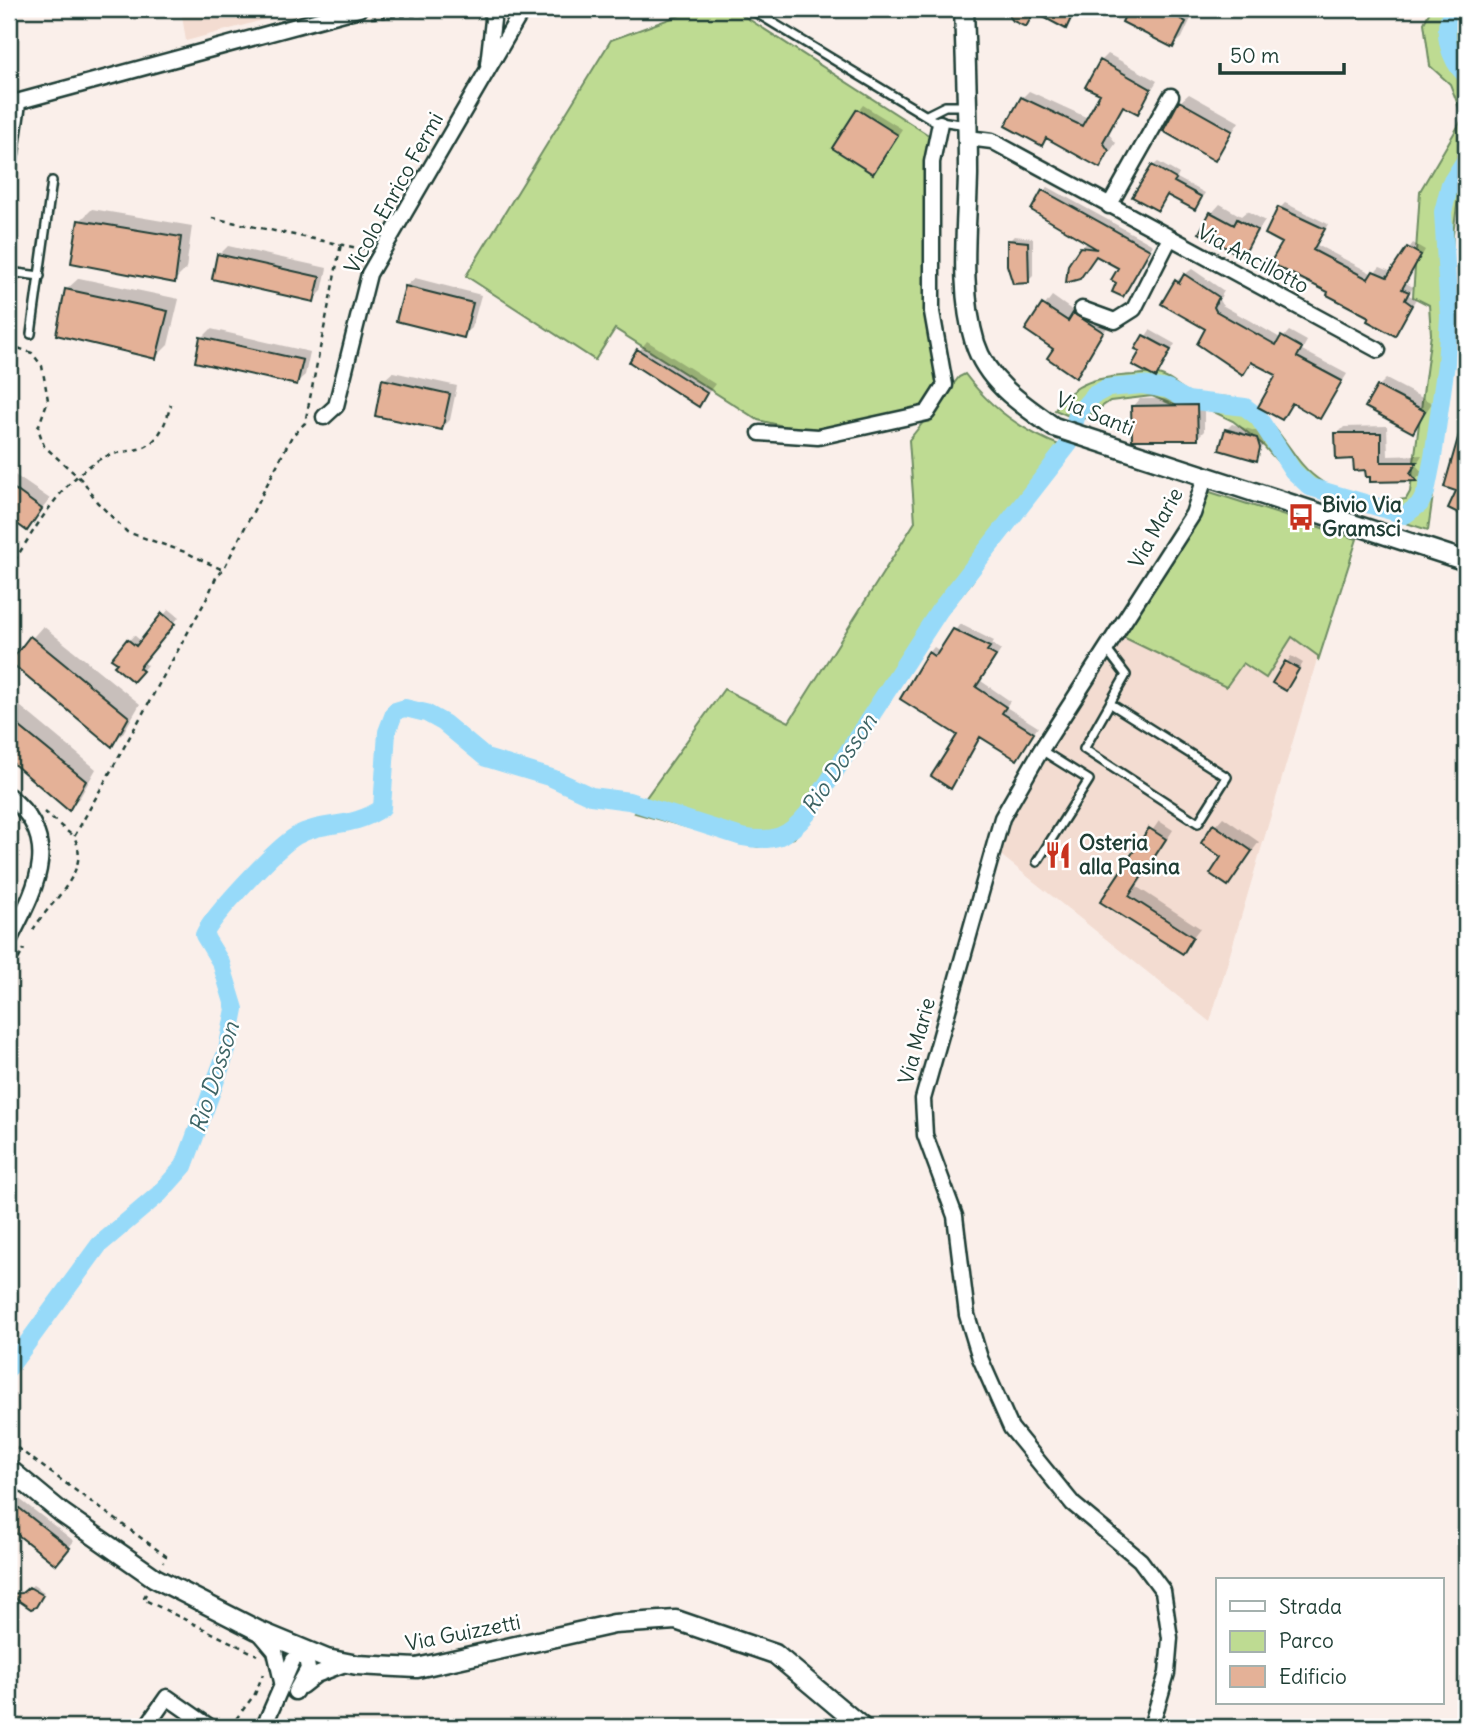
<svg xmlns="http://www.w3.org/2000/svg" width="1475" height="1736" font-family="Delius,sans-serif">
	<style>
		.built { fill: #f3dcd1 }
		.green { fill: #bedb92; stroke: #6e8c63; stroke-width: 2 }
		.shadow { fill: #0003 }
		.lines { fill: none; stroke-linecap: round; stroke-linejoin: round }
		.canal { stroke: #97daf9; stroke-width: 18 }
		.building { fill: #e4b197; stroke: #1f3d34; stroke-width: 2 }
		.service-casing { stroke: #1f3d34; stroke-width: 12 }
		.minor-casing { stroke: #1f3d34; stroke-width: 19 }
		.tertiary-casing { stroke: #1f3d34; stroke-width: 23 }
		.path { stroke: #1f3d34; stroke-width: 2.5; stroke-dasharray: 5 5; stroke-linecap: butt }
		.service { stroke: #fff; stroke-width: 7 }
		.minor { stroke: #fff; stroke-width: 14 }
		.tertiary { stroke: #fff; stroke-width: 18 }
		.labels { text-anchor: middle; stroke-width: 5; stroke-linejoin: round; paint-order: stroke }
		.street-label { font-size: 21px; fill: #1f3d34; stroke: #fff }
		.poi-label { font-size: 21px; font-weight: bold; fill: #1f3d34; stroke: #fff; text-anchor: start }
		.water-label { font-size: 23px; font-style: italic; fill: #3d6465; stroke: #fff }
	</style>
	<rect width="100%" height="100%" fill="#faefea"/>
	<filter id="ink" filterUnits="userSpaceOnUse"><feTurbulence type="fractalNoise" baseFrequency=".0143" numOctaves="2"/><feDisplacementMap in="SourceGraphic" scale="14" xChannelSelector="R" yChannelSelector="G"/><feConvolveMatrix kernelMatrix="1 2 1 2 8 2 1 2 1" color-interpolation-filters="sRGB"/></filter>
	<g filter="url(#ink)">
		<!-- built -->
		<path class="built" d="M 181,9 L 303,9 L 186,41 Z
			M 1272,621 L 1318,656 L 1210,1022 L 998,853 L 1007,822 L 1121,636 L 1226,687 Z"/>
		<!-- green -->
		<path class="green" d="M 697,9 L 733,9 L 930,136 L 930,241 L 939,246 L 940,389 L 925,413 L 831,432 L 804,431 L 758,420 L 615,329 L 595,360 L 466,276 L 611,40 Z
			M 1431,9 L 1466,9 L 1466,173 L 1459,192 L 1453,234 L 1452,265 L 1456,335 L 1428,530 L 1304,491 L 1262,444 L 1233,421 L 1210,410 L 1179,407 L 1152,396 L 1110,401 L 1081,421 L 1055,410 C 1074,381 1099,377 1133,375 C 1143,374 1154,372 1164,377 C 1175,381 1184,393 1196,395 C 1217,398 1233,393 1252,406 C 1272,421 1283,439 1297,458 C 1321,491 1366,506 1406,499 L 1410,492 L 1431,334 L 1429,305 L 1413,297 L 1420,191 L 1463,118 L 1450,84 L 1430,66 L 1424,23 Z
			M 965,374 C 991,409 1024,432 1064,447 L 971,583 L 941,620 L 845,767 L 794,838 L 758,847 L 635,813 L 724,689 L 789,722 L 915,522 L 909,440 L 959,377 Z
			M 1210,492 L 1357,539 L 1318,661 L 1318,656 L 1292,637 L 1266,678 L 1243,663 L 1226,687 L 1121,636 Z"/>
		<!-- shadow -->
		<path class="shadow" d="M 1006,9 L 1071,9 L 1076,11 L 1066,26 L 1035,11 L 1026,24 L 1015,19 Z
			M 1130,9 L 1183,9 L 1193,14 L 1182,38 L 1173,46 L 1124,21 Z
			M 1108,54 L 1157,81 L 1137,112 L 1125,105 L 1109,134 L 1116,143 L 1100,166 L 1048,137 L 1042,144 L 1022,98 L 1029,91 L 1088,118 L 1102,93 L 1101,61 Z
			M 1189,94 L 1239,122 L 1215,159 L 1180,102 Z
			M 863,105 L 902,129 L 877,167 L 859,110 Z
			M 1158,162 L 1179,174 L 1177,178 L 1205,193 L 1195,208 L 1168,194 L 1158,209 L 1153,166 Z
			M 1048,187 L 1153,245 L 1123,295 L 1121,268 L 1081,248 L 1088,242 L 1043,191 Z
			M 1285,203 L 1328,224 L 1317,245 L 1373,274 L 1380,267 L 1392,272 L 1413,243 L 1425,250 L 1406,283 L 1413,287 L 1409,295 L 1416,299 L 1395,334 L 1331,291 L 1284,242 L 1280,208 Z
			M 1220,204 L 1241,216 L 1247,211 L 1265,221 L 1242,255 L 1212,213 Z
			M 92,209 L 192,226 L 186,269 L 174,281 L 80,221 Z
			M 1014,236 L 1033,238 L 1033,276 L 1028,281 L 1009,241 Z
			M 228,246 L 327,268 L 322,291 L 313,300 L 219,255 Z
			M 1192,269 L 1224,291 L 1219,300 L 1222,305 L 1282,339 L 1289,331 L 1307,341 L 1302,350 L 1347,374 L 1320,417 L 1294,402 L 1282,418 L 1278,374 L 1253,361 L 1243,373 L 1208,329 L 1176,281 Z
			M 79,278 L 179,299 L 168,345 L 156,357 L 67,289 Z
			M 415,278 L 481,295 L 472,328 L 463,336 L 406,286 Z
			M 1052,296 L 1076,313 L 1083,306 L 1110,323 L 1076,376 L 1056,348 L 1027,329 Z
			M 211,329 L 310,352 L 305,375 L 296,383 L 202,338 Z
			M 1150,330 L 1175,344 L 1156,376 L 1143,350 L 1138,348 Z
			M 647,341 L 715,384 L 699,405 L 631,362 Z
			M 393,372 L 457,386 L 450,420 L 441,429 L 384,380 Z
			M 1386,379 L 1432,403 L 1413,431 L 1378,387 Z
			M 1204,398 L 1204,431 L 1197,438 L 1133,407 L 1140,399 Z
			M 1232,424 L 1262,433 L 1265,442 L 1256,459 L 1226,430 Z
			M 1387,426 L 1388,456 L 1422,455 L 1416,465 L 1423,473 L 1416,479 L 1372,480 L 1367,469 L 1337,434 L 1344,427 Z
			M 9,471 L 50,499 L 27,528 L 9,515 Z
			M 169,609 L 179,617 L 143,662 L 147,665 L 138,675 L 114,658 L 134,635 L 142,642 Z
			M 960,624 L 994,641 L 992,644 L 1001,650 L 981,681 L 1010,701 L 1006,707 L 1038,727 L 1017,758 L 981,736 L 968,755 L 971,757 L 951,786 L 959,735 L 929,653 L 934,647 L 940,651 Z
			M 43,626 L 140,704 L 123,733 L 112,744 L 12,661 Z
			M 1291,656 L 1303,663 L 1286,689 L 1274,682 Z
			M 9,697 L 96,769 L 80,797 L 69,808 L 9,758 Z
			M 1223,817 L 1259,842 L 1227,884 L 1215,826 Z
			M 1159,821 L 1173,830 L 1137,887 L 1200,928 L 1182,951 L 1103,901 Z
			M 9,1491 L 74,1541 L 56,1563 L 9,1526 Z
			M 33,1585 L 44,1592 L 32,1607 L 10,1593 L 26,1591 Z"/>
		<g class="lines">
			<!-- canal -->
			<path class="canal" d="M 1454,9 C 1439,29 1450,60 1466,76
				M 9,1368 L 99,1245 L 159,1194 L 184,1166 L 227,1050 L 235,1009 L 221,963 L 204,935 C 213,915 276,848 296,836 C 321,821 353,829 382,808 L 387,732 L 395,711 L 405,708 L 426,713 L 444,723 L 486,758 L 552,778 L 591,796 L 629,801 L 742,837 C 774,843 788,837 808,813 L 939,611 L 1069,444 L 1077,414 L 1094,395 L 1107,388 L 1142,385 L 1167,389 L 1187,400 L 1245,407 L 1258,417 L 1293,471 L 1310,487 L 1405,515 L 1420,504 L 1426,492 L 1433,457 L 1446,364 L 1449,317 L 1443,212 L 1450,184 L 1466,159"/>
		</g>
		<!-- building -->
		<path class="building" d="M 1004,9 L 1057,9 L 1072,16 L 1066,29 L 1034,12 L 1026,27 L 1013,21 Z
			M 1128,9 L 1164,9 L 1186,22 L 1173,48 L 1122,22 Z
			M 1100,60 L 1151,89 L 1138,114 L 1123,106 L 1103,142 L 1109,151 L 1100,168 L 1046,138 L 1042,146 L 1005,126 L 1021,97 L 1082,126 L 1100,94 L 1085,87 Z
			M 1179,101 L 1232,131 L 1215,161 L 1163,131 Z
			M 857,109 L 898,135 L 873,174 L 832,148 Z
			M 1152,165 L 1176,179 L 1174,182 L 1202,197 L 1195,210 L 1167,195 L 1158,211 L 1132,197 Z
			M 1042,190 L 1150,250 L 1123,297 L 1112,292 L 1116,283 L 1111,280 L 1118,268 L 1096,256 L 1080,279 L 1066,283 L 1068,265 L 1080,247 L 1097,249 L 1031,210 Z
			M 1278,207 L 1325,229 L 1313,250 L 1368,279 L 1373,271 L 1387,277 L 1407,247 L 1421,255 L 1402,289 L 1409,292 L 1405,300 L 1412,305 L 1395,336 L 1367,321 L 1369,317 L 1327,295 L 1328,292 L 1270,263 L 1282,243 L 1265,234 Z
			M 1210,212 L 1234,225 L 1237,219 L 1257,230 L 1243,257 L 1199,233 Z
			M 78,220 L 181,237 L 175,283 L 71,263 Z
			M 1007,240 L 1028,242 L 1029,283 L 1013,284 L 1007,265 Z
			M 217,254 L 320,277 L 314,302 L 212,279 Z
			M 1184,274 L 1219,297 L 1214,307 L 1216,311 L 1276,345 L 1281,336 L 1302,348 L 1297,357 L 1342,381 L 1320,419 L 1292,403 L 1282,420 L 1258,407 L 1276,375 L 1251,362 L 1243,375 L 1197,344 L 1205,329 L 1161,304 L 1175,280 L 1179,283 Z
			M 405,286 L 473,303 L 464,338 L 396,321 Z
			M 65,289 L 168,311 L 156,359 L 56,335 Z
			M 1042,304 L 1068,321 L 1073,313 L 1103,332 L 1076,378 L 1047,358 L 1053,349 L 1025,330 Z
			M 1143,335 L 1171,350 L 1156,378 L 1132,365 L 1140,351 L 1135,349 Z
			M 200,337 L 303,360 L 297,385 L 195,362 Z
			M 637,349 L 707,393 L 699,407 L 629,362 Z
			M 382,379 L 450,394 L 442,430 L 375,416 Z
			M 1377,386 L 1425,411 L 1413,433 L 1365,407 Z
			M 1197,405 L 1198,440 L 1132,440 L 1131,406 Z
			M 1462,424 L 1466,425 L 1466,517 L 1448,508 L 1456,491 L 1444,487 Z
			M 1225,429 L 1257,438 L 1260,448 L 1257,461 L 1219,450 Z
			M 1335,433 L 1381,433 L 1381,462 L 1417,462 L 1410,473 L 1417,481 L 1370,482 L 1370,477 L 1366,477 L 1365,470 L 1354,471 L 1353,459 L 1336,460 Z
			M 9,485 L 42,509 L 27,531 L 9,518 Z
			M 162,613 L 175,624 L 139,668 L 143,671 L 133,682 L 114,666 L 117,663 L 111,659 L 127,639 L 136,646 Z
			M 953,629 L 990,647 L 987,651 L 996,656 L 976,687 L 1006,707 L 1002,713 L 1034,733 L 1017,760 L 980,737 L 951,789 L 931,776 L 957,735 L 900,699 L 928,652 L 934,656 L 937,654 Z
			M 30,636 L 129,717 L 112,747 L 10,662 Z
			M 1285,661 L 1299,669 L 1286,691 L 1272,683 Z
			M 9,718 L 86,781 L 69,811 L 9,760 Z
			M 1213,824 L 1252,851 L 1228,886 L 1210,874 L 1221,857 L 1201,843 Z
			M 1149,828 L 1166,839 L 1129,896 L 1193,937 L 1183,954 L 1100,902 Z
			M 9,1500 L 70,1548 L 56,1565 L 9,1528 Z
			M 29,1587 L 43,1595 L 36,1607 L 31,1609 L 9,1594 L 22,1593 Z"/>
		<g class="lines">
			<defs>
				<path id="service" d="M 750,9 L 933,120 L 967,125
					M 927,115 L 945,106 L 967,106
					M 9,193 L 22,100
					M 9,272 L 40,276
					M 31,334 L 52,181
					M 1107,650 L 1126,675 L 1084,749 L 1198,823 L 1227,777 L 1111,704
					M 1037,862 L 1089,780 L 1041,750"/>
				<path id="minor" d="M 488,64 L 493,20 L 491,9
					M 9,104 L 359,9
					M 968,138 L 992,141 L 1378,350
					M 1109,206 L 1171,96
					M 1082,309 L 1115,321 L 1134,309 L 1170,238
					M 324,417 L 336,406 L 369,274 L 523,9
					M 760,433 L 818,437 L 927,413 L 945,385 L 932,312 L 932,162 L 940,123
					M 9,796 C 65,841 34,891 9,941
					M 259,1632 L 275,1651 L 282,1682
					M 302,1686 L 316,1675 L 345,1664
					M 265,1724 L 293,1660 L 305,1651 L 308,1669 L 295,1692
					M 146,1727 L 167,1697 L 210,1727
					M 1151,1727 L 1167,1673 L 1170,1638 L 1163,1591 L 1140,1560 L 1073,1504 L 1011,1428 L 980,1358 L 967,1315 L 955,1216 L 925,1135 L 923,1099 L 1002,818 L 1041,750 L 1193,514 L 1205,478"/>
				<path id="tertiary" d="M 964,9 C 966,64 968,119 968,174 C 967,228 959,290 975,343 C 987,382 1023,405 1054,427 L 1466,561
					M 9,1469 L 62,1513 L 155,1578 L 257,1630 L 327,1659 L 357,1665 L 417,1668 L 614,1624 L 676,1620 L 775,1654 L 862,1727"/>
			</defs>
			<!-- service casing -->
			<use href="#service" class="service-casing"/>
			<!-- minor casing -->
			<use href="#minor" class="minor-casing"/>
			<!-- tertiary casing -->
			<use href="#tertiary" class="tertiary-casing"/>
			<!-- path -->
			<path class="path" d="M 371,18 L 476,11
				M 212,218 L 362,249 L 366,247
				M 9,345 L 32,353 L 42,366 L 48,400 L 38,428 L 44,446 L 84,482 L 97,502 L 127,532 L 185,552 L 223,570
				M 9,569 C 32,534 54,493 88,467 C 127,436 153,472 171,404
				M 44,812 L 74,837 L 207,598 L 217,575 L 223,570 L 292,436 L 305,423 L 341,244
				M 33,930 C 48,903 93,871 74,837
				M 9,977 L 24,949
				M 9,1442 L 166,1556 L 163,1562
				M 146,1594 L 143,1599 L 257,1655
				M 230,1727 L 255,1694 L 263,1674"/>
			<!-- service -->
			<use href="#service" class="service"/>
			<!-- minor -->
			<use href="#minor" class="minor"/>
			<!-- tertiary -->
			<use href="#tertiary" class="tertiary"/>
		</g>
	</g>
	<!-- icons -->
	<defs>
		<symbol id="bus-bare" viewBox="-9 -9 18 18"><path d="M-5-6H5V4H4V6H2V4H-2V6H-4V4H-5ZM-3.5-4V0h7V-4ZM-3.5 1.2v1.5H-2V1.2ZM2 1.2v1.5H3.5V1.2Z" fill="#c8321e" stroke="#fff" stroke-width="2.5" paint-order="stroke"/></symbol>
		<symbol id="restaurant-bare" viewBox="-9 -9 18 18"><path d="M-5-6h1v4h1v-4h1v4h1v-4h1v5L-1.5 .5V6h-2V.5L-5-1ZM5-6V6H3V1.5H1.5Q1.5-4 5-6Z" fill="#c8321e" stroke="#fff" stroke-width="2.5" paint-order="stroke"/></symbol>
	</defs>
	<g fill-rule="evenodd">
		<use href="#bus-bare" x="1282" y="498" width="38" height="38"/>
		<use href="#restaurant-bare" x="1039" y="836" width="38" height="38"/>
	</g>
	<g class="labels">
		<!-- street labels -->
		<g class="street-label">
			<text transform="translate(394 193) rotate(-61)" y="7">Vicolo Enrico Fermi</text>
			<text transform="translate(1253 259) rotate(28)" y="7">Via Ancillotto</text>
			<text transform="translate(1095 414) rotate(22)" y="7">Via Santi</text>
			<text transform="translate(1156 528) rotate(-61)" y="7">Via Marie</text>
			<text transform="translate(917 1041) rotate(-75)" y="7">Via Marie</text>
			<text transform="translate(463 1633) rotate(-11)" y="7">Via Guizzetti</text>
		</g>
		<!-- poi labels -->
		<g class="poi-label">
			<text x="1322" y="512">Bivio Via<tspan x="1322" dy="24">Gramsci</tspan></text>
			<text x="1079" y="850">Osteria<tspan x="1079" dy="24">alla Pasina</tspan></text>
		</g>
		<!-- water labels -->
		<g class="water-label">
			<text transform="translate(839 764) rotate(-56)" y="8">Rio Dosson</text>
			<text transform="translate(214 1077) rotate(-72)" y="8">Rio Dosson</text>
		</g>
	</g>
	<!-- margin -->
	<rect width="1475" height="1736" fill="none" stroke="#fff" stroke-width="35"/>
	<rect x="18" y="18" width="1440" height="1701" fill="none" stroke="#1f3d34" stroke-width="2.5" filter="url(#ink)"/>
	<!-- legend -->
	<rect x="1216" y="1578" width="228" height="126" fill="#ffffff" stroke="#a5b1ae" stroke-width="2"/>
	<rect x="1230" y="1601" width="35" height="10" fill="#ffffff" stroke="#a5b1ae" stroke-width="2"/>
	<text x="1279" y="1614" font-size="21" fill="#1f3d34">Strada</text>
	<rect x="1230" y="1631" width="35" height="21" fill="#bedb92" stroke="#a5b1ae" stroke-width="2"/>
	<text x="1279" y="1648" font-size="21" fill="#1f3d34">Parco</text>
	<rect x="1230" y="1666" width="35" height="21" fill="#e4b197" stroke="#a5b1ae" stroke-width="2"/>
	<text x="1279" y="1684" font-size="21" fill="#1f3d34">Edificio</text>
	<!-- scale -->
	<path d="M1220 63v10h124v-10" fill="none" stroke="#1f3d34" stroke-width="3.5"/>
	<text x="1230" y="63" font-size="21" fill="#1f3d34" stroke="#ffffff" stroke-width="5" paint-order="stroke">50 m</text>
</svg>
